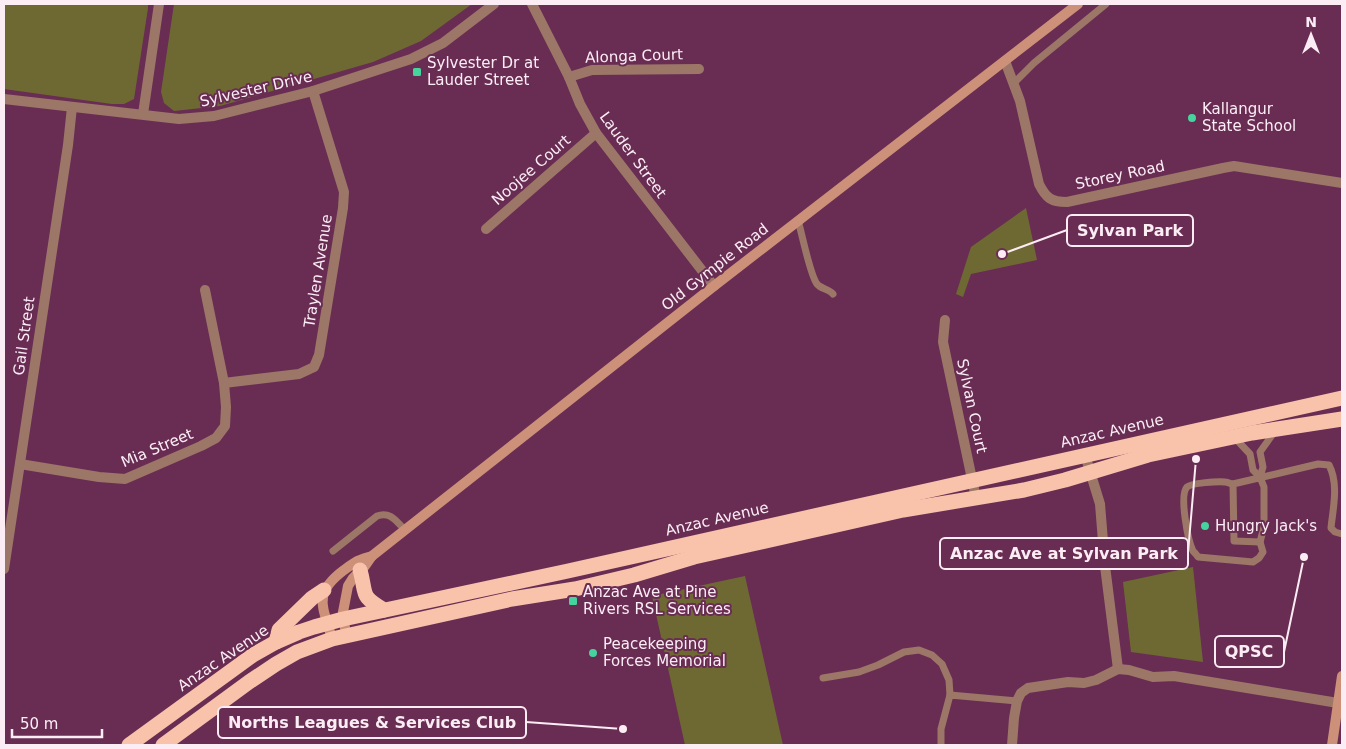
<svg xmlns="http://www.w3.org/2000/svg" width="1346" height="749" font-family="'DejaVu Sans',sans-serif">
<rect width="100%" height="100%" fill="#692d53"/>
<!-- green -->
<g fill="#6e6933">
<polygon points="4,4 148,4 148,8 134,99 124,104 112,104 4,89"/>
<polygon points="174,4 472,4 421,41 373,62 220,106 174,111 164,103 161,92"/>
<polygon points="1026,208 1037,260 971,274 963,297 956,294 971,247"/>
<polygon points="1193,567 1203,662 1131,652 1123,582"/>
<polygon points="745,576 783,745 685,745 652,596"/>
</g>
<g fill="none" stroke-linecap="round" stroke-linejoin="round">
<!-- lane -->
<g stroke="#9c7767" stroke-width="7">
<polyline points="1014,83 1034,63 1106,4"/>
<path d="M798,220C802,234 810,275 817,284C821,289 829,289 833,294"/>
<path d="M1234,437L1250,454L1253,470L1260,477L1264,487V527L1260,542L1234,541L1233,484L1318,464L1329,465C1339,484 1333,508 1331,528L1335,532L1342,534"/>
<polyline points="1260,477 1263,467 1260,452 1275,431"/>
<path d="M1233,484C1230,484 1228,482 1225,482C1219,481 1191,483 1187,487C1179,495 1188,541 1193,551C1195,553 1197,555 1198,557L1253,562L1259,558L1263,552L1260,542"/>
<path d="M333,551L377,516C390,511 396,521 404,529"/>
<polyline points="823,678 859,672 878,665 904,652 919,650 932,655 942,664 949,680 950,695"/>
<polyline points="941,745 941,729 950,695 1017,701"/>
</g>
<!-- street -->
<g stroke="#9c7767" stroke-width="10">
<polyline points="532,4 569,77 580,104 596,133 714,286"/>
<path d="M1005,61L1020,101L1039,184C1046,198 1051,202 1067,202L1223,168L1234,166L1342,183"/>
<polyline points="569,77 592,70 699,69"/>
<polyline points="4,99 179,119 214,116 313,91 411,59 443,43 494,4"/>
<polyline points="143,114 159,4"/>
<polyline points="486,229 596,133"/>
<polyline points="945,320 943,342 976,498"/>
<polyline points="224,383 299,374 314,367 319,355 343,208 344,192 313,91"/>
<polyline points="1085,455 1100,504 1105,566 1118,669"/>
<polyline points="20,464 99,477 125,479 201,446 216,438 225,426 226,407 224,383 205,290"/>
<polyline points="4,569 68,145 72,107"/>
<polyline points="1012,745 1014,718 1017,701 1021,693 1028,688 1068,682 1084,683 1096,680 1118,669 1129,670 1153,677 1174,676 1338,703"/>
</g>
<!-- secondary -->
<g stroke="#cc9178" stroke-width="10">
<polyline points="346,636 343,612 348,586 353,578 365,566 372,556 714,286 1078,4"/>
<path d="M332,639C323,606 312,594 344,570C355,562 359,559 372,556"/>
<polyline points="1332,745 1342,676"/>
</g>
<!-- highway -->
<g stroke="#f9c2ab" stroke-width="15">
<path d="M360,570C367,595 359,595 384,610"/>
<polyline points="276,642 279,630 312,598 324,590"/>
<polyline points="129,745 253,655 276,642 299,632 314,627 343,619 568,571 1342,398"/>
<polyline points="163,745 249,682 276,664 297,652 332,639 512,599 575,589 634,575 694,557 903,510 1024,490 1065,480 1148,455 1252,433 1342,419"/>
</g>
</g>
<!-- markers -->
<g fill="#46d49e" stroke="#692d53" stroke-width="2">
<rect x="412" y="67" width="10" height="10" rx="2.5"/>
<circle cx="1192" cy="118" r="5"/>
<circle cx="1205" cy="526" r="5"/>
<rect x="568" y="596" width="10" height="10" rx="2.5"/>
<circle cx="593" cy="653" r="5"/>
</g>
<g text-anchor="middle" dominant-baseline="central" stroke-width="4" stroke-linejoin="round" paint-order="stroke">
<!-- street labels -->
<g font-size="15" fill="#fcedf5" stroke="#692d53">
<text transform="translate(634 56) rotate(-2)">Alonga Court</text>
<text transform="translate(256 89) rotate(-13)">Sylvester Drive</text>
<text transform="translate(633 155) rotate(54)">Lauder Street</text>
<text transform="translate(531 170) rotate(-41)">Noojee Court</text>
<text transform="translate(1120 175) rotate(-12)">Storey Road</text>
<text transform="translate(715 267) rotate(-38)">Old Gympie Road</text>
<text transform="translate(318 271) rotate(-81)">Traylen Avenue</text>
<text transform="translate(24 336) rotate(-82)">Gail Street</text>
<text transform="translate(972 406) rotate(78)">Sylvan Court</text>
<text transform="translate(1112 431) rotate(-13)">Anzac Avenue</text>
<text transform="translate(157 448) rotate(-23)">Mia Street</text>
<text transform="translate(717 519) rotate(-13)">Anzac Avenue</text>
<text transform="translate(223 658) rotate(-34)">Anzac Avenue</text>
</g>
<!-- poi labels -->
<g font-size="15" fill="#fcedf5" stroke="#692d53" text-anchor="start">
<text x="427" y="63">Sylvester Dr at<tspan x="427" dy="17">Lauder Street</tspan></text>
<text x="1202" y="109">Kallangur<tspan x="1202" dy="17">State School</tspan></text>
<text x="1215" y="526">Hungry Jack's</text>
<text x="583" y="592">Anzac Ave at Pine<tspan x="583" dy="17">Rivers RSL Services</tspan></text>
<text x="603" y="644">Peacekeeping<tspan x="603" dy="17">Forces Memorial</tspan></text>
</g>
</g>
<!-- callouts -->
<path fill="none" stroke="#fcedf5" stroke-width="2" d="M1002 254L1067 230M1196 459L1188 553M1304 557L1284 652M623 729L526 722"/>
<g fill="#fcedf5" stroke="#692d53" stroke-width="2">
<circle cx="1002" cy="254" r="5"/>
<circle cx="1196" cy="459" r="5"/>
<circle cx="1304" cy="557" r="5"/>
<circle cx="623" cy="729" r="5"/>
</g>
<g fill="#692d53" stroke="#fcedf5" stroke-width="2">
<rect x="1067" y="215" width="126" height="31" rx="5"/>
<rect x="940" y="538" width="248" height="31" rx="5"/>
<rect x="1215" y="636" width="69" height="31" rx="5"/>
<rect x="218" y="707" width="308" height="31" rx="5"/>
</g>
<g font-size="16" text-anchor="middle" font-weight="bold" fill="#fcedf5">
<text x="1130" y="236">Sylvan Park</text>
<text x="1064" y="559">Anzac Ave at Sylvan Park</text>
<text x="1249" y="657">QPSC</text>
<text x="372" y="728">Norths Leagues &amp; Services Club</text>
</g>
<!-- border -->
<rect width="1346" height="749" fill="none" stroke="#fcedf5" stroke-width="10"/>
<!-- north arrow -->
<g transform="translate(1311 35)" stroke="#692d53" stroke-width="4" paint-order="stroke">
<path d="M0-4L9 19L0 12L-9 19Z" fill="#fcedf5"/>
<text y="-8" font-size="14" font-weight="bold" text-anchor="middle" fill="#fcedf5">N</text>
</g>
<!-- scale -->
<path d="M12 729v8h90v-8" fill="none" stroke="#fcedf5" stroke-width="2.5"/>
<text x="20" y="729" font-size="15" fill="#fcedf5" stroke="#692d53" stroke-width="4" paint-order="stroke">50 m</text>
</svg>
